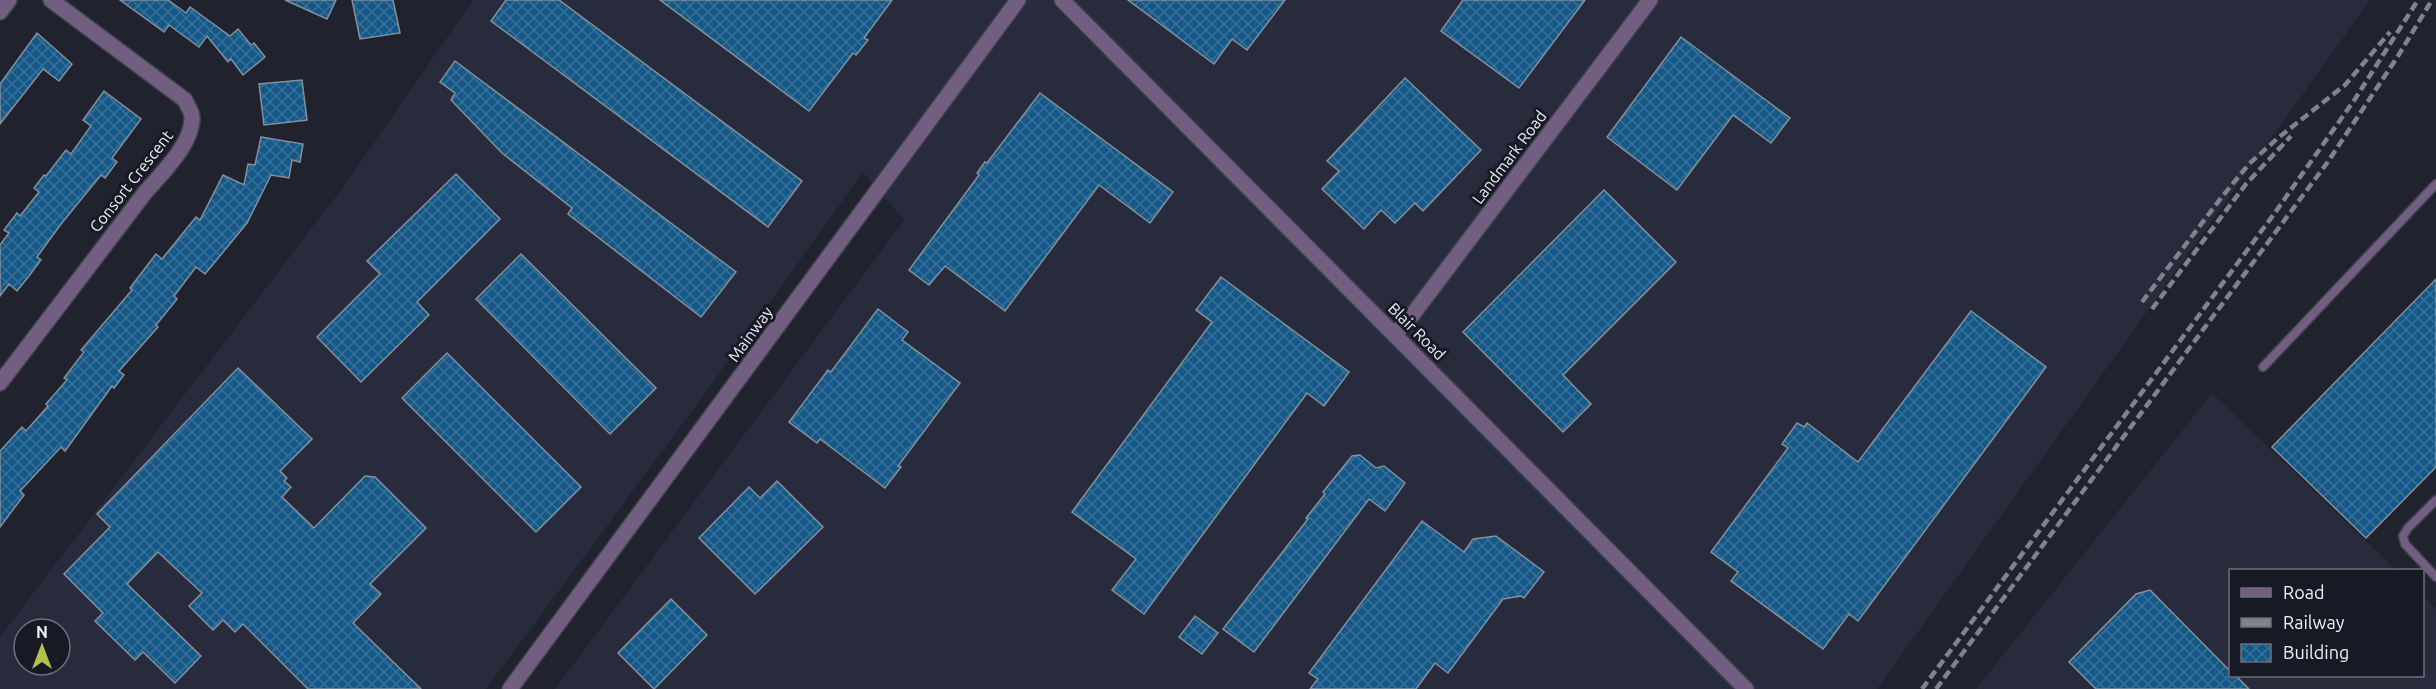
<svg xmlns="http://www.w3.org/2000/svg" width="2436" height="689" font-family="Ubuntu,sans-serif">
<defs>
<pattern id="building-cross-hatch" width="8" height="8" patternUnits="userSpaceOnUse" patternTransform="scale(1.5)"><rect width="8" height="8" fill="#155887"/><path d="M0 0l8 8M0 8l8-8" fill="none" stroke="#377099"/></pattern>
</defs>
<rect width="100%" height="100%" fill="#20222e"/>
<!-- built -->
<g fill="#282b3c" fill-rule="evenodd">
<path d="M473,0H2370L1877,689H555L904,220L863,172L698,403L486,689H0V637L346,183ZM24,629H60V665H24Z"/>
<polygon points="2212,393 2396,570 2230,570 2230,676 2422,676 2423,596 2436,609 2436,689 1976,689"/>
</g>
<!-- building -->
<g fill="url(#building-cross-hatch)" stroke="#84909b" stroke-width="1.5">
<polygon points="120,0 168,0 186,13 190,7 230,36 238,29 251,45 254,43 265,57 243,75 231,59 228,62 207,36 199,47 169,25 164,32"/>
<polygon points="285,0 336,0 327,19"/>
<polygon points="352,0 393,0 400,33 360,39"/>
<polygon points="506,0 559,0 802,181 768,227 491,21"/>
<polygon points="660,0 892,0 864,38 868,40 856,55 853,53 809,111"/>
<polygon points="1128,0 1285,0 1247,50 1232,39 1214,64"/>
<polygon points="1463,0 1585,0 1519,88 1441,31"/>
<polygon points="37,33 72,64 59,81 43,69 0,124 0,84"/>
<polygon points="1681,37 1790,118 1771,143 1733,115 1677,190 1607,137"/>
<polygon points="455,61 736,272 701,317 568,214 572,208 502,153 451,100 455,93 440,82"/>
<polygon points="1405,78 1481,150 1423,211 1415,203 1395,223 1381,210 1364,229 1322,189 1339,171 1327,161"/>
<polygon points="302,80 307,120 264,125 259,84"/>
<polygon points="104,91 141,119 112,158 117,162 105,178 101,175 61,224 37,257 41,260 29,276 17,291 9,284 0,296 0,245 9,233 4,230 17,213 20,216 39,192 34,188 44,175 46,176 66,150 71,154 91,126 83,120"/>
<polygon points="1040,93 1173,192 1150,223 1099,185 1005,311 945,266 929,285 909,270 979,175 977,173 985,162 987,163"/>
<polygon points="261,137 303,144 300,162 292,160 289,178 271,175 247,223 205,274 196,267 174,296 177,299 156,325 158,327 119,371 124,375 114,388 112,386 65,451 61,447 20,491 24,495 0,527 0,451 22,427 26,431 48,406 46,404 67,380 64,378 84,352 81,350 132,290 130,288 156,254 162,259 196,217 200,220 223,175 244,185 248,164 255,165"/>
<polygon points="456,174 500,219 417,302 429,315 361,382 317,337 380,274 367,261"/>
<polygon points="1604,190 1676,262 1563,375 1591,404 1563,432 1463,332"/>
<polygon points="521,254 656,388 610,434 476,299"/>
<polygon points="1221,277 1349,372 1324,406 1307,393 1144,614 1112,590 1136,559 1072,512 1212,322 1196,310"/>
<polygon points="2436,279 2436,467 2366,538 2272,447"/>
<polygon points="878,309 908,332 902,340 960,383 898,466 901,467 885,488 820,439 817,443 789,422 828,370 831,372"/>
<polygon points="1971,311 2046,367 1858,621 1849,614 1823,649 1731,581 1738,572 1711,552 1788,448 1782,444 1797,423 1804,427 1807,423 1858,462"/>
<polygon points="447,353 581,487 536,532 402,398"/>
<polygon points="238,368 312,439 280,471 287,478 284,481 291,487 282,497 314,528 365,476 375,477 426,528 370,584 381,594 353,623 421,689 308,689 243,624 235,632 223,620 213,630 189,606 202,593 158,552 127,584 201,656 175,683 143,652 135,660 95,621 103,613 64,574 110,527 97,514"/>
<polygon points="1360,455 1376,468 1384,466 1405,483 1385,511 1369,499 1254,652 1223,629 1308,519 1306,518 1325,494 1323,492 1352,456"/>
<polygon points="777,481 823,527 755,594 699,538 749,487 760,498"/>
<polygon points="1422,521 1464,552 1473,539 1496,536 1544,572 1524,598 1521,596 1503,599 1448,673 1435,663 1416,689 1310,689 1318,679 1309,673"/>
<polygon points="2150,590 2230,671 2230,675 2235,675 2249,689 2096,689 2069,662 2136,594"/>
<polygon points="671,599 707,635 654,689 618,653"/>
<polygon points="1195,616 1218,633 1202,654 1179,637"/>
</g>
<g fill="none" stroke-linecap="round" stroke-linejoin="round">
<!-- service casing -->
<g stroke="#3d3f4a" stroke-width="11">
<g id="service">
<polyline points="2263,367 2436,184"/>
<polyline points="2436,500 2408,528 2403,536 2405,544 2436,577"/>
</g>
</g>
<!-- minor casing -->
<g stroke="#3d3f4a" stroke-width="18">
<g id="minor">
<polyline points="1062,0 1746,689"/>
<polyline points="0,12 9,0"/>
<polyline points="1395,334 1413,314 1650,0"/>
<path d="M0,383L144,194C160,175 193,144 192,117C192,112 187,105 185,100L51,0"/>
</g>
</g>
<!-- tertiary casing -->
<g stroke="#3d3f4a" stroke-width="18">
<polyline id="tertiary" points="510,689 1018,0"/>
</g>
<!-- service -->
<use href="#service" stroke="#715e80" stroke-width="8"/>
<!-- minor -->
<use href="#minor" stroke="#715e80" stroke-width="15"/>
<!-- tertiary -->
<use href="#tertiary" stroke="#715e80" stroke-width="15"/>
<!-- rail -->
<g stroke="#80828c" stroke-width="4.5" stroke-dasharray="9 4.5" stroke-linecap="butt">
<polyline points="2142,302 2221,198 2249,164 2278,138 2345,85 2390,32"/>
<polyline points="2152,309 2246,184 2291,136"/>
<polyline points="1922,689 2274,214 2355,99 2418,0"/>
<polyline points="1936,689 2327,163 2398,56 2432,0"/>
</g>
</g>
<g text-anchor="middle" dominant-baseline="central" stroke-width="6" stroke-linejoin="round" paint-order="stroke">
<!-- street labels -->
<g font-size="16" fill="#eef0f8" stroke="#171924">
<text transform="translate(1509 157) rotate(-53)">Landmark Road</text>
<text transform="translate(131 181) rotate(-52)">Consort Crescent</text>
<text transform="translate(1417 331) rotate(45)">Blair Road</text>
<text transform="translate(750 334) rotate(-54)">Mainway</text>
</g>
</g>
<!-- legend -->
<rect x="2229" y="569" width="195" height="108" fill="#171924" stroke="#6d6f79" stroke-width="1.5"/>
<rect x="2241" y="588" width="30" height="9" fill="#715e80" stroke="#6d6f79" stroke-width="1.5"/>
<text x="2283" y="599" font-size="18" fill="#eef0f8">Road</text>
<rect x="2241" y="618" width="30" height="9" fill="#80828c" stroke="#6d6f79" stroke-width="1.5"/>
<text x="2283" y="629" font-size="18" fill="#eef0f8">Railway</text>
<rect x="2241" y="644" width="30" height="18" fill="url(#building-cross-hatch)" stroke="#6d6f79" stroke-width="1.5"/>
<text x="2283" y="659" font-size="18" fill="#eef0f8">Building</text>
<!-- north arrow -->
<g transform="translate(42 647)"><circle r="28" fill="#171924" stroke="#6d6f79" stroke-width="1.5"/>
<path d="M0-4.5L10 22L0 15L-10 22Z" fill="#b3c24b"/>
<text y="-9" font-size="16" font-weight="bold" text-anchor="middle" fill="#eef0f8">N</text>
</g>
</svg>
